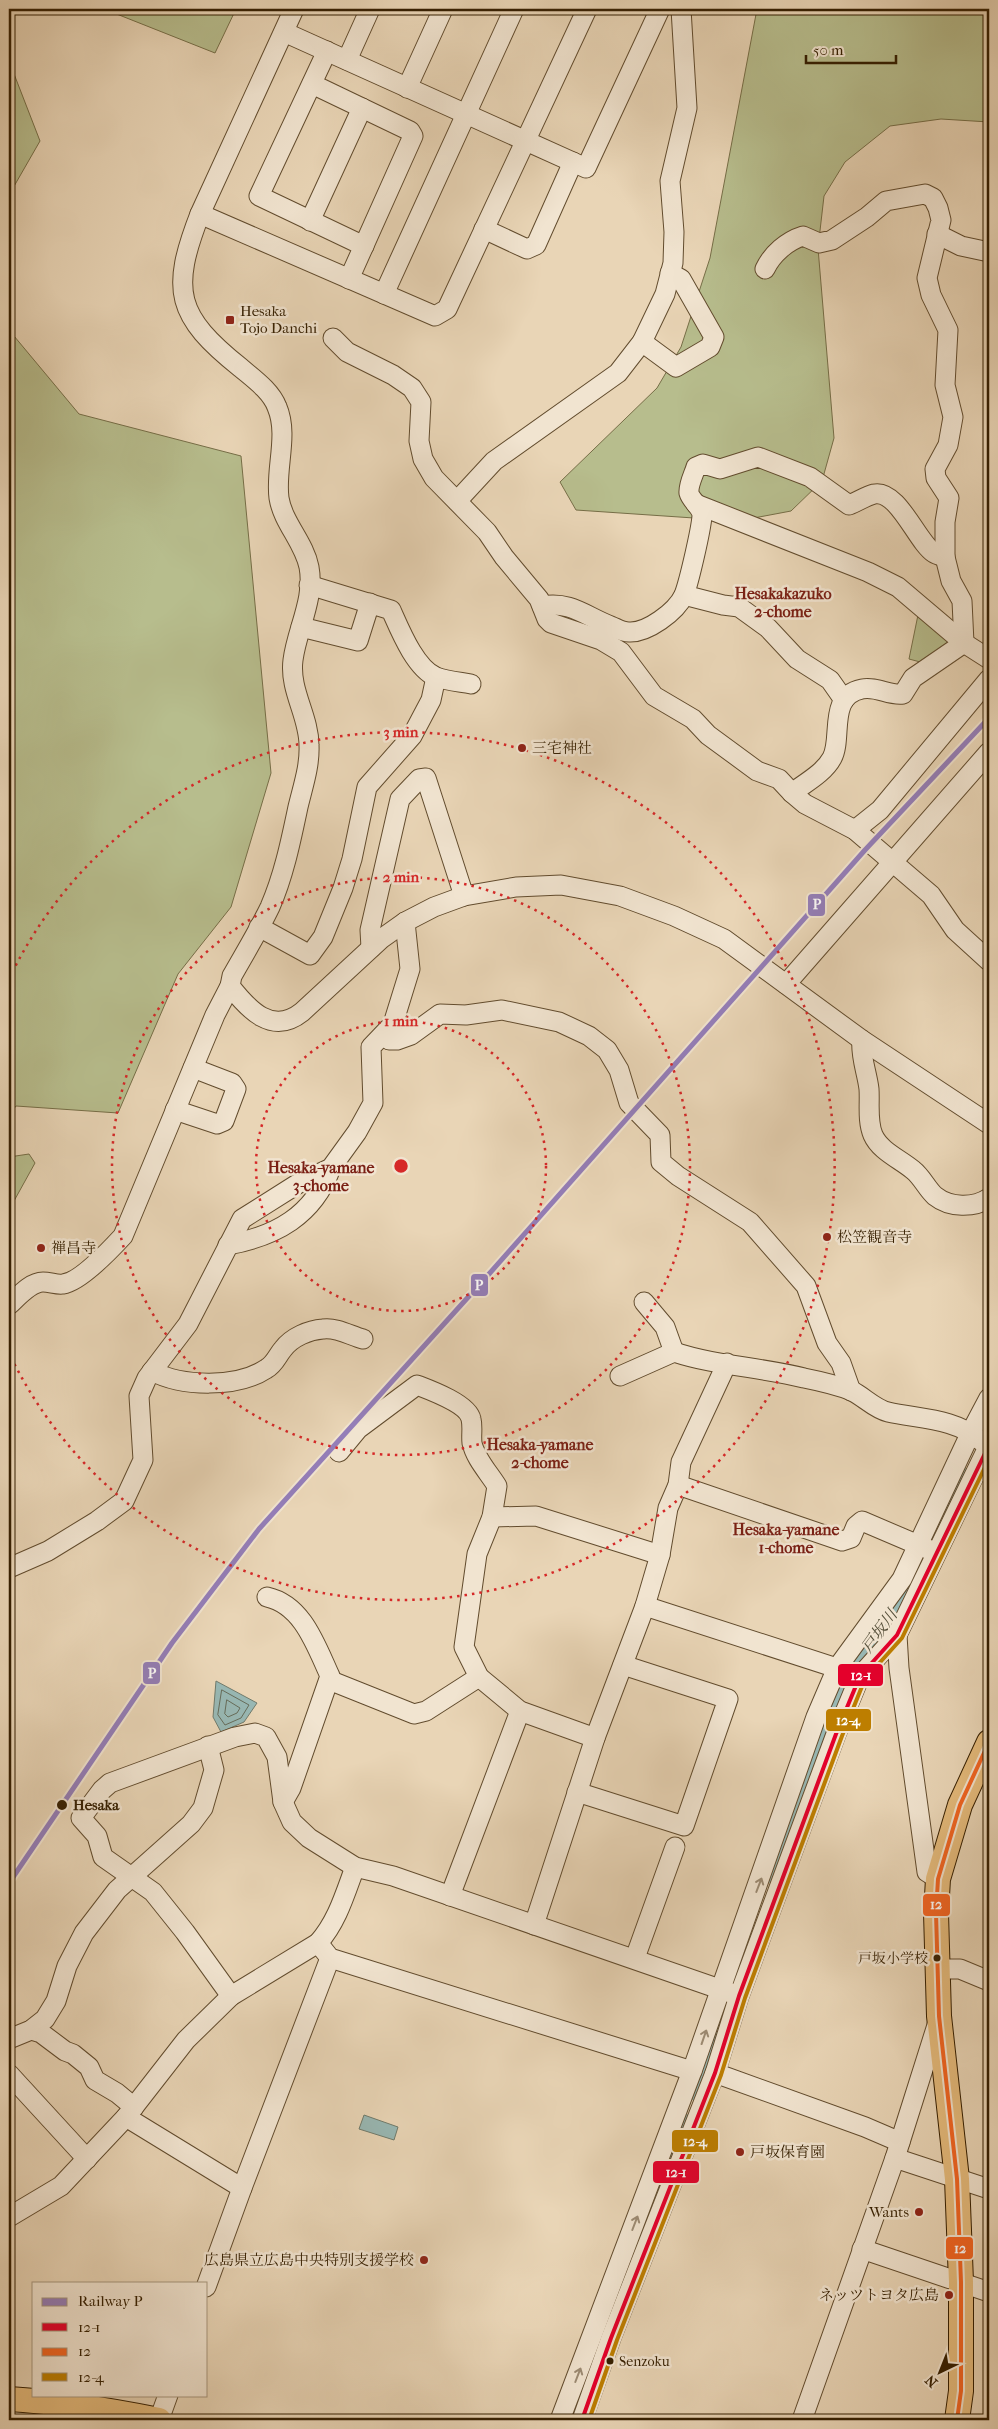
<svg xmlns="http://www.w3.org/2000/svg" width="998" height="2429" font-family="'IM FELL French Canon','Noto Serif JP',serif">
<rect width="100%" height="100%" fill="#e9d5b6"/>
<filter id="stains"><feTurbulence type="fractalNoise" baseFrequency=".004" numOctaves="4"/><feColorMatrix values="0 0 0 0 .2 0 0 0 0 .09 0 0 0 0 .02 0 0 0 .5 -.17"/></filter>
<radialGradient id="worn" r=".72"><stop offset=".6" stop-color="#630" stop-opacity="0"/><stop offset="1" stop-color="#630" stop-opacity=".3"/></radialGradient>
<!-- green -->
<g fill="#b7bd8d" stroke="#766e47">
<polygon points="104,9 236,9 215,53"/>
<polygon points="757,9 989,9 989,122 941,119 890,126 845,162 824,196 818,248 834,438 822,481 791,511 738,521 576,510 560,482 657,388 681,347 710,258"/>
<polygon points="9,61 40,141 9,195"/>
<polygon points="9,330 79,414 241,456 271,773 231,907 178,974 118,1113 16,1106 9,1115"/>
<polygon points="919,610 954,639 924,663 909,659"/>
<polygon points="29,1154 35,1163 9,1210 9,1157"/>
</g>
<!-- water -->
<g fill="#98b8b4" stroke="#707b6c">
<polygon points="216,1681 257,1703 244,1722 221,1732 213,1717"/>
<polygon points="364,2115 398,2127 394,2140 359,2129"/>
</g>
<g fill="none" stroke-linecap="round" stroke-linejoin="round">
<!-- shore -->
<g stroke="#666c5a" stroke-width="1">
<polygon points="222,1690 249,1705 241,1718 225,1725 218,1715"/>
<polygon points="227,1700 240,1708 237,1713 228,1717 225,1714"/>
</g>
<!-- river -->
<g stroke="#98b8b4" stroke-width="21">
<polyline points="775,1874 818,1745 841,1685 873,1637 907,1593 959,1476"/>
<polyline points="695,2090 735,1982"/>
<polyline points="649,2219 682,2123"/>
<polyline points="580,2399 597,2344 619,2297"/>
</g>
<!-- minor casing -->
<g stroke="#624c2e" stroke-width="21">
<g id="minor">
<path d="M294,9L200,214C170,291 176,316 241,368C254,379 271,391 277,407C289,435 275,469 279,498C283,523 304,542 309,567C315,599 297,629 293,660C289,690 309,716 309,745C310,766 303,786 298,807C291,840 284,875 270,907C259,930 245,953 232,976L230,986C248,1009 272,1036 302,1012L381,939L405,922L434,907L464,896L516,887L561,885L620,896L674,916L724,939L862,1040L989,1124"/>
<polyline points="284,32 586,168 660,9"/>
<polyline points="327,51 259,196 364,246"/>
<polyline points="347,60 370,9"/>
<polyline points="312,84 410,131 413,136 349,279"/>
<polyline points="407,88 443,9"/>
<polyline points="200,214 435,316 447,309 587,9"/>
<polyline points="310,221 362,108"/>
<polyline points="484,229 527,249 536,245 573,162"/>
<polyline points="937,234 961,246 989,252"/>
<path d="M765,269C772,254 787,241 803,236L819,243L832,240L867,217L886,201L925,194L933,198L938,208L941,220L927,278L931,295L948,330L945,385L953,417L948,445L935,469L936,478L949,498L945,522V557L951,581L962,601L964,643"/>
<polyline points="384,294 514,9"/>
<polyline points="333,338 347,352 393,375 412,388 421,402 419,441 423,459 434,478 487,532 504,557 539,599 547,619 551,623 601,640 621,652 654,696 693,719 708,735 757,771 779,779 792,793 805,804 855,830 931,895 955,930 989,961"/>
<polyline points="642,342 676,367 710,347 714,337 681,279 670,273"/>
<polyline points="457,501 494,461 618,373 642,342 665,294 673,263 674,232 670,181 687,108 681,9"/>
<polyline points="696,504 868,572 898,587 964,643 989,659"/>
<path d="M309,585L391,610C400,630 415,668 436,677C447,681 460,682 471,684"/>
<polyline points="684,595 723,605 739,607 768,628 797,659 830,680 844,700"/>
<path d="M542,606C571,601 585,616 611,626C616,628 622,632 629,632C647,633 676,612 684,595C689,582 701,530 702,516C702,507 691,501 689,493C688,485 694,474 696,467L703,464L720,469L758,457L810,477L849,505C857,502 866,496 874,494C898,489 917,542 934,553C937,555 942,556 945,557"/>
<polyline points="301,627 358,641 370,603"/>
<path d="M792,793C805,783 824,773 832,758C843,738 827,696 862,689C877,686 889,696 903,694L913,678L964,643"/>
<polyline points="855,830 880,810 989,679"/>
<polyline points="259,927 310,955 323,937 343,888 352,859 367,787 412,736 431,700 436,677"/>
<polyline points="371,948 370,930 400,799 419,779 426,778 464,896"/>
<polyline points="786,984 989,752"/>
<polyline points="383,1035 389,1040 397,1040 411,1035 440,1014 466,1015 502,1010 559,1022 589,1036 607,1050 619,1070 629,1103 660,1135 661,1162 678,1176 750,1222 806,1286 827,1343 841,1363 851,1391"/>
<path d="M862,1040C860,1056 867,1072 869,1089C870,1103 867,1121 873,1135C880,1151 900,1159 913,1170C922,1177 927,1189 935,1196C950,1208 974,1208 989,1198"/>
<polyline points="175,1110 217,1124 224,1121 236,1089 232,1083 193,1068"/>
<path d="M228,1245C276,1236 313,1216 331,1168"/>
<polyline points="644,1302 665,1327 674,1352"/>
<path d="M9,1305C18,1297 30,1282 43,1282C50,1282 57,1285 63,1284C80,1282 111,1249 123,1236L215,1015L230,986"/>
<path d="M152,1371C182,1387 237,1388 266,1369C275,1364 277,1356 283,1349C292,1337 309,1330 323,1329C337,1327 351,1336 363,1339"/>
<path d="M620,1376L674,1352C716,1366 761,1367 804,1378C819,1381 837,1385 852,1391C864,1397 875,1409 888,1412C918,1419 956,1418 981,1441"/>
<path d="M339,1452L358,1429L417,1385C430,1390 468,1404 471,1419C473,1427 471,1435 472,1443C475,1458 489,1473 497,1486L492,1517L477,1554L464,1647L479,1677L520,1711L595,1738"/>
<polyline points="678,1485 842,1541 851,1538 856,1526 862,1521 930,1550"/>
<polyline points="492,1517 536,1516 660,1555"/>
<polyline points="9,1568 48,1551 97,1521 124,1501 143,1460 139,1396 147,1378 188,1324 242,1219 299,1183 331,1168 357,1132 373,1103 371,1047 393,1024 410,969 405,922"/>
<path d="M267,1597C303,1605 316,1646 330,1676L291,1788L283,1802"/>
<polyline points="645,1606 849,1672"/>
<polyline points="897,1635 899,1668 927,1872 938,1879"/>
<polyline points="329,1680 414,1714 426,1711 479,1677"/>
<polyline points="577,1792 684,1826 728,1699 623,1665"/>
<polyline points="450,1896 520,1711"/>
<polyline points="534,1925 595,1738 645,1606 660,1555 668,1508 678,1485 681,1462 727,1363"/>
<polyline points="318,1943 330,1958 692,2071"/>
<polyline points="635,1958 675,1847"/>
<polyline points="936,1969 960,1969 989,1981"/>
<polyline points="231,1996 185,1932 153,1892 103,1857 97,1836 81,1818 102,1790 110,1783 235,1737 255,1733 266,1737 277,1757 283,1802 292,1822 309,1838 355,1867 393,1876 731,1993"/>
<polyline points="31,2030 41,2033 65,2051 73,2054 89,2067 95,2080 117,2093 134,2107"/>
<polyline points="9,2039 31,2030 45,2019 56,2001 67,1966 84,1933 117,1890 191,1824 203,1808 214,1770 208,1746"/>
<polyline points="715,2073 865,2127 900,2142"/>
<polyline points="9,2074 87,2159"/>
<polyline points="126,2117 242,2188"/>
<polyline points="895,2158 989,2189"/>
<path d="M9,2217L61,2186L126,2117L186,2040L231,1996L318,1943C337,1922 345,1894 355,1867"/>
<polyline points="862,2249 989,2292"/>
<polyline points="206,2287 242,2188 330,1958"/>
<polyline points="159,2420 168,2395"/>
<polyline points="560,2420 692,2071 816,1717 837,1668 902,1579 971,1432 989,1398"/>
<polyline points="582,2420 611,2338 715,2073 739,1996 836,1734 860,1676 897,1635 989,1445"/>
<polyline points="802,2420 895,2158 938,2022"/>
</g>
</g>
<!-- major casing -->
<g stroke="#351f01" stroke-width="26">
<g id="major">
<path d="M9,2399C60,2402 109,2410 159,2420"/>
<polyline points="957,2420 961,2391 961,2282 957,2179 939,2016 936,1913 938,1879 960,1805 989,1742"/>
</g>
</g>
<!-- minor -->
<use href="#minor" stroke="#f1e4d0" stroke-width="19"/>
<!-- major -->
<use href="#major" stroke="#e4ba7b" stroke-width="24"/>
<!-- bus-1 casing -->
<g stroke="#f1e4d0" stroke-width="8">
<polyline id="bus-1" points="582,2420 611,2338 715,2073 739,1996 836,1734 860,1676 897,1635 989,1445"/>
</g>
<!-- bus-2 casing -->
<g stroke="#f1e4d0" stroke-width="8">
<polyline id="bus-2" points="957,2420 961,2391 961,2282 957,2179 939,2016 936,1913 938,1879 960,1805 989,1742"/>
</g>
<!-- bus-3 casing -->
<g stroke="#f1e4d0" stroke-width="8">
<polyline id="bus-3" points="589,2420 617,2340 721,2075 745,1998 842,1736 865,1679 902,1638 989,1459"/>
</g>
<!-- bus-1 -->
<use href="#bus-1" stroke="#e4002b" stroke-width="4"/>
<!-- bus-2 -->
<use href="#bus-2" stroke="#f26522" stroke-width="4"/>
<!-- bus-3 -->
<use href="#bus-3" stroke="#bd7e00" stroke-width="4"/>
<!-- rail-1 casing -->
<g stroke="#f1e4d0" stroke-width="9">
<polyline id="rail-1" points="9,1883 172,1643 259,1529 489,1274 865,850 989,718"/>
</g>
<!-- rail-1 -->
<use href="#rail-1" stroke="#947eb8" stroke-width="5"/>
</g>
<!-- one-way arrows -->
<defs><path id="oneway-shaft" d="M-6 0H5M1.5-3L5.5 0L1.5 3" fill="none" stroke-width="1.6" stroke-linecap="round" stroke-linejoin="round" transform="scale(1.25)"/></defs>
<g stroke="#9c8b73">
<use href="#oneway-shaft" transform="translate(759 1885) rotate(-69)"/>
<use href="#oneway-shaft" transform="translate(704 2037) rotate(-71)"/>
<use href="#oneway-shaft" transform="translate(635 2223) rotate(-69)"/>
<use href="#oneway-shaft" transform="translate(578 2375) rotate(-69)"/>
</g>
<!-- distance rings -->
<g fill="none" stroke="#d62828" stroke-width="2.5" stroke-dasharray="2.5 5">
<circle cx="401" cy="1166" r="145"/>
<circle cx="401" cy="1166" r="289"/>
<path d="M9 979A434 434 0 1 1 9 1353"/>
</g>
<!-- markers -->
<g fill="#8f2418" stroke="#f1e4d0" stroke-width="2">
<rect x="225" y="315" width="10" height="10" rx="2.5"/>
<circle cx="522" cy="748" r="5"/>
<circle cx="827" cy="1237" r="5"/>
<circle cx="41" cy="1248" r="5"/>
<circle cx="740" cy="2152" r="5"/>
<circle cx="919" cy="2212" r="5"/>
<circle cx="424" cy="2260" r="5"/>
<circle cx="949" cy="2295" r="5"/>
</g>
<g fill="#351f01" stroke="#f1e4d0" stroke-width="2">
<circle cx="62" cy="1805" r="6"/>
<circle cx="937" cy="1958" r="4.5"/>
<circle cx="610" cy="2361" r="4.5"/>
</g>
<g text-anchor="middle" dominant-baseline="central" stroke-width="5" stroke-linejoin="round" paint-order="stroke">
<!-- bus labels -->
<g font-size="14" fill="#351f01" stroke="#f1e4d0" text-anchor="end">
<text x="928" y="1958">戸坂小学校</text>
<text x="619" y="2361" text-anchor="start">Senzoku</text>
</g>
<!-- poi labels -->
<g font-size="15" fill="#351f01" stroke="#f1e4d0" text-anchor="start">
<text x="240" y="311">Hesaka<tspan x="240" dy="17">Tojo Danchi</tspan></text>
<text x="532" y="748">三宅神社</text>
<text x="837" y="1237">松笠観音寺</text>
<text x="51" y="1248">禅昌寺</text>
<text x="750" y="2152">戸坂保育園</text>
<text x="909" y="2212" text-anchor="end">Wants</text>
<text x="414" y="2260" text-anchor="end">広島県立広島中央特別支援学校</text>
<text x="939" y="2295" text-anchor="end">ネッツトヨタ広島</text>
</g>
<!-- stop labels -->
<g font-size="15" font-weight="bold" fill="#351f01" stroke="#f1e4d0" text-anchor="start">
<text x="73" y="1805">Hesaka</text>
</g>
<!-- neighbourhood labels -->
<g font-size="16" font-weight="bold" fill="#7a1f14" stroke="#f1e4d0">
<text x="783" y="593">Hesakakazuko<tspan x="783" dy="18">2-chome</tspan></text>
<text x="321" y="1167">Hesaka-yamane<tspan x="321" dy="18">3-chome</tspan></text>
<text x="540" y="1444">Hesaka-yamane<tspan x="540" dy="18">2-chome</tspan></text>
<text x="786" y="1529">Hesaka-yamane<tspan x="786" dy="18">1-chome</tspan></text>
</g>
<!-- water labels -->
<g font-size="16" font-style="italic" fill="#534d37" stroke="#f1e4d0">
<text transform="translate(879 1631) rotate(-54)">戸坂川</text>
</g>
</g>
<circle cx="401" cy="1166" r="8" fill="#d62828" stroke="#f1e4d0" stroke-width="2.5"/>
<g font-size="15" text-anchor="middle" font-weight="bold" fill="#d62828" stroke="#f1e4d0" stroke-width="5" stroke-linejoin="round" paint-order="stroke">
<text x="401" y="737">3 min</text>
<text x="401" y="882">2 min</text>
<text x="401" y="1026">1 min</text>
</g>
<g stroke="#f1e4d0" stroke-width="2">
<rect x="807" y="893" width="19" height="24" rx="5" fill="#947eb8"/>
<rect x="470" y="1273" width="19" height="24" rx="5" fill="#947eb8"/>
<rect x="142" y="1661" width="19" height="24" rx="5" fill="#947eb8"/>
<rect x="837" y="1663" width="47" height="24" rx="5" fill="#e4002b"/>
<rect x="825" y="1708" width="47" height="24" rx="5" fill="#bd7e00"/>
<rect x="922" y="1893" width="29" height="24" rx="5" fill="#f26522"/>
<rect x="671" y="2129" width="48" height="24" rx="5" fill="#bd7e00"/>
<rect x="652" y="2160" width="48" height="24" rx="5" fill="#e4002b"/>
<rect x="945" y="2236" width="29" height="24" rx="5" fill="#f26522"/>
</g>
<g font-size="14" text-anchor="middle" font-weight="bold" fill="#fff">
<text x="817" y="909">P</text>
<text x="479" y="1290">P</text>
<text x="152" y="1678">P</text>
<text x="861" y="1680">12-1</text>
<text x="848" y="1725">12-4</text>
<text x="936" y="1909">12</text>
<text x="695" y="2146">12-4</text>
<text x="676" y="2177">12-1</text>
<text x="960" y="2253">12</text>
</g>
<!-- margin -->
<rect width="998" height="2429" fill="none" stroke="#e9d5b6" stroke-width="30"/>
<rect x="10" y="10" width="978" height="2409" fill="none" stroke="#351f01" stroke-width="2.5"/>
<rect x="15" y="15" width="968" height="2399" fill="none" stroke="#351f01"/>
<!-- legend -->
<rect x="32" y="2282" width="175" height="115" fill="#f1e4d0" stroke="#a6957d"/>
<rect x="42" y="2298" width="25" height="8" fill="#947eb8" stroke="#a6957d"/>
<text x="78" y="2306" font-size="15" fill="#351f01">Railway P</text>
<rect x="42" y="2323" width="25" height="8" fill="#e4002b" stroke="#a6957d"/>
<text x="78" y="2332" font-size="15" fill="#351f01">12-1</text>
<rect x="42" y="2348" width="25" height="8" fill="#f26522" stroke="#a6957d"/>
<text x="78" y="2356" font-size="15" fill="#351f01">12</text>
<rect x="42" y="2373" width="25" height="8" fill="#bd7e00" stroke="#a6957d"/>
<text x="78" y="2382" font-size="15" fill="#351f01">12-4</text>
<!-- north arrow -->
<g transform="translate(940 2372) rotate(223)" stroke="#f1e4d0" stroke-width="4" paint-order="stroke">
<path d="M0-4L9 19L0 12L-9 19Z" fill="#351f01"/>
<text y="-8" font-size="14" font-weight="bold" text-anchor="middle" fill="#351f01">N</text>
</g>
<!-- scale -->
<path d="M806 55v8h90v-8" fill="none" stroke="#351f01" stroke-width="2.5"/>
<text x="813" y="55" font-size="15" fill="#351f01" stroke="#f1e4d0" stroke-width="4" paint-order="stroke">50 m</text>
<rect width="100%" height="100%" filter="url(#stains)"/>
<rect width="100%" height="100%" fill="url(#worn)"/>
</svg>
